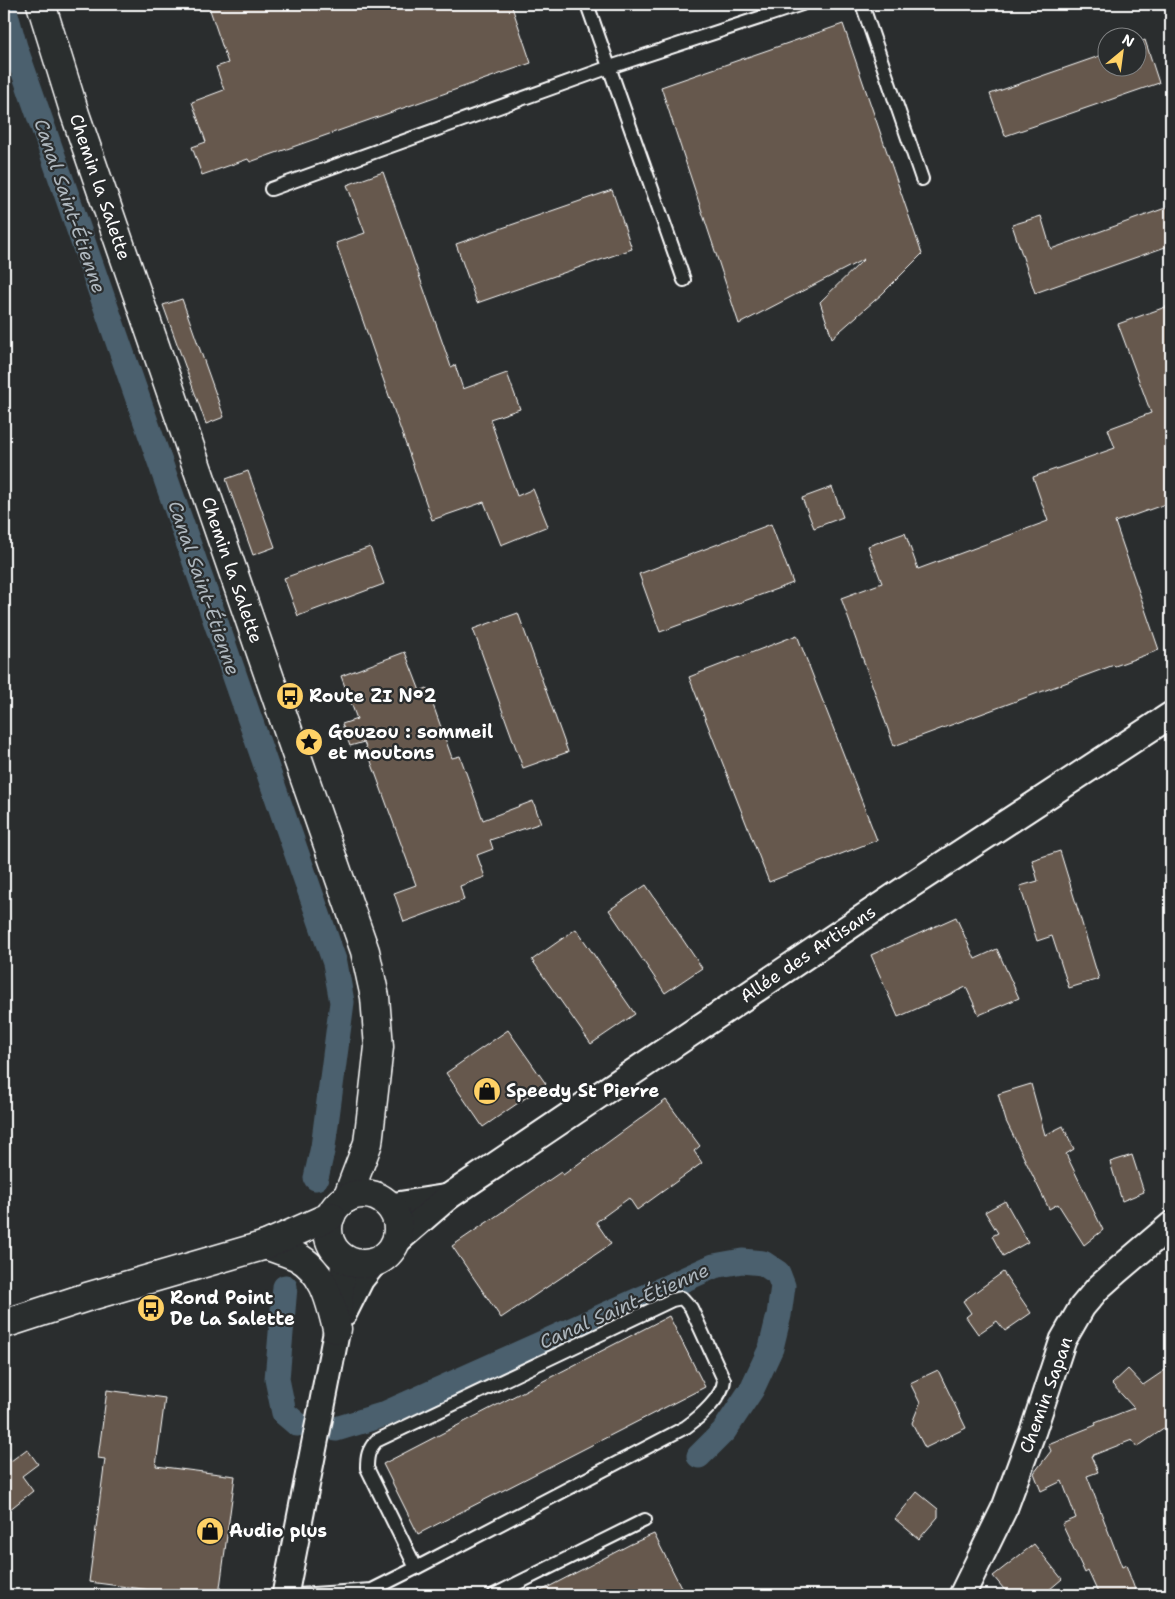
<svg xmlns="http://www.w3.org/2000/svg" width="1175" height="1599" font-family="'Shantell Sans',sans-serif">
<rect width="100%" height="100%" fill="#2a2d2e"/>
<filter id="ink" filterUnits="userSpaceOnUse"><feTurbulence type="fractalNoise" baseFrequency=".02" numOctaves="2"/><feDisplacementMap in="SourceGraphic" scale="10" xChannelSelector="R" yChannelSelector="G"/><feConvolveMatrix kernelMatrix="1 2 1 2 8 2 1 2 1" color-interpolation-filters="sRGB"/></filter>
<g filter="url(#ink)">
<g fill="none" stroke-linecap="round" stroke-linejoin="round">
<!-- canal -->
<g stroke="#4b606e" stroke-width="25">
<polyline points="4,7 15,47 335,963 342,1002 323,1147 316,1178"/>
<polyline points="285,1287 277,1379 284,1413 297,1424"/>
<polyline points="336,1429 382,1415 714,1266 742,1261 763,1263 778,1273 783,1286 779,1315 771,1348 752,1389 724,1431 699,1456"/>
</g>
</g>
<!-- building -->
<g fill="#66594d" stroke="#fff">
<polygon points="208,4 511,4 531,63 250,162 248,159 202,175 192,147 206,142 192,102 224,90 216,67 228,63"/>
<polygon points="843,24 922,254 882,294 832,338 820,302 864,259 739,324 661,87"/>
<polygon points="1145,40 1159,83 1005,136 990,94 1108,53 1108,68 1138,68 1138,43"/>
<polygon points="383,172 451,367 455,365 463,389 507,373 520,409 490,419 517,496 533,489 548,526 501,545 484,502 432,520 336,243 365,233 347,185"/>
<polygon points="612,190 632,249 477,303 456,244"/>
<polygon points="1171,206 1171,245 1035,293 1012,225 1041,216 1051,249"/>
<polygon points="182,299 224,417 206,424 163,305"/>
<polygon points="1171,305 1171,502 1115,522 1159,650 1115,666 1114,665 894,746 841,598 882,583 868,546 905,533 918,569 1048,521 1033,477 1115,448 1108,429 1151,413 1118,324"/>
<polygon points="248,471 275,547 253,555 226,479"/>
<polygon points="832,487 843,517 814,528 802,498"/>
<polygon points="771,524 793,583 660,632 639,574"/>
<polygon points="370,547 384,584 298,616 284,578"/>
<polygon points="518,613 568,752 523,768 473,629"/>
<polygon points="797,635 877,840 769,882 689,677"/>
<polygon points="405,652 420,691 427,688 452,758 460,756 483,820 533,801 541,823 490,840 493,849 477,855 485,877 460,886 464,900 404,922 394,893 416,885 364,742 350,746 342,724 357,719 341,676"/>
<polygon points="1060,851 1099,979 1069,988 1052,936 1037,941 1020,886 1038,881 1032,860"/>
<polygon points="646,885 702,968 665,993 609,910"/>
<polygon points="956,917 975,959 997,949 1019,998 979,1015 966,987 898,1017 871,955"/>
<polygon points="576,929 635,1014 591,1044 532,960"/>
<polygon points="508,1030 546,1084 483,1127 446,1073"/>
<polygon points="1031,1084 1045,1135 1063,1126 1074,1149 1066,1154 1103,1230 1084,1245 1058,1204 1049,1209 1006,1121 998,1094"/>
<polygon points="666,1100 700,1146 694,1151 702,1163 637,1210 629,1198 596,1222 611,1244 501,1318 452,1246 561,1172 563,1175"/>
<polygon points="1132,1155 1144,1192 1122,1201 1110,1162"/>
<polygon points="1005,1201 1028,1242 1003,1256 992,1236 998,1233 985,1212"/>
<polygon points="1003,1272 1031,1313 1005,1331 997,1321 978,1334 966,1317 971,1313 963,1301"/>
<polygon points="669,1316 705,1387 418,1534 383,1464"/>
<polygon points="1171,1366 1171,1424 1137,1447 1132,1440 1091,1456 1098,1472 1087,1476 1122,1567 1126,1565 1137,1595 1099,1595 1088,1571 1085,1573 1062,1524 1076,1518 1062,1481 1041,1491 1034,1473 1051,1451 1048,1444 1096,1425 1095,1423 1134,1408 1112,1384 1128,1369 1143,1385"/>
<polygon points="938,1370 966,1428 925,1448 912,1423 920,1403 910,1383"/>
<polygon points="107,1390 165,1398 156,1466 235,1476 219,1595 189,1595 89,1582 105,1459 98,1458"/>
<polygon points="27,1449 38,1464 22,1476 33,1491 4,1514 4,1451 11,1461"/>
<polygon points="917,1492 938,1509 938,1517 919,1539 895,1519"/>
<polygon points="654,1534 685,1595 533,1595 631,1544"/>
<polygon points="1034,1544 1062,1579 1043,1595 1009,1595 993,1576"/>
</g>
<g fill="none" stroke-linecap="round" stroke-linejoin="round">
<!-- lane casing -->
<g stroke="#fff" stroke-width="16">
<g id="lane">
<polyline points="587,4 684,280"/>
<polyline points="862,4 922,179"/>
<polyline points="271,189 610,67 802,4"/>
<path d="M299,1595L372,1590L416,1568L686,1427C700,1417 723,1397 724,1380L691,1308L682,1298L672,1300L376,1441C368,1450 367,1457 367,1468L416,1568"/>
<polyline points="494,1595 645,1520"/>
</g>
</g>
<!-- street casing -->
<g stroke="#fff" stroke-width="29">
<g id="street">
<polyline points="390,1206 448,1197"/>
<polyline points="396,1242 448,1197 905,889 1171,715"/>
<polyline points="344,1313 361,1279 374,1263"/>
<polyline points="285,1595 337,1329 344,1259"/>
<polyline points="962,1595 1005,1507 1033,1431 1063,1340 1082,1307 1098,1288 1117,1271 1171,1225"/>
</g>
</g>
<!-- secondary casing -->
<g stroke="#fff" stroke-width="31">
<g id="secondary">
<polyline points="41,4 75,114 277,699 365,951 375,997 379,1047 368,1143 347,1198"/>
<circle cx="363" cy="1229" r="35"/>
<path d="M266,1245C276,1249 286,1252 296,1256C324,1271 330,1300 337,1329"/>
<polyline points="4,1324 87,1297 266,1245 331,1216"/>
</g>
</g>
<!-- lane -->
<use href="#lane" stroke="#2a2d2e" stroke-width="12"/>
<!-- street -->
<use href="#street" stroke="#2a2d2e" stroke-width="25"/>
<!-- secondary -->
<use href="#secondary" stroke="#2a2d2e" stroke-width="28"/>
</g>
</g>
<!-- icons -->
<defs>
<g id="bus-disc" transform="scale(1.4375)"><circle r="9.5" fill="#ffd166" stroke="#2a2d2e"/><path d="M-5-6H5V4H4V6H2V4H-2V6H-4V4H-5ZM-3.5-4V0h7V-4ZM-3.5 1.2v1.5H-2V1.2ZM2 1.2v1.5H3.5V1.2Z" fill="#111"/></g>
<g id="sight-disc" transform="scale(1.4375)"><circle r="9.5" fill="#ffd166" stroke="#2a2d2e"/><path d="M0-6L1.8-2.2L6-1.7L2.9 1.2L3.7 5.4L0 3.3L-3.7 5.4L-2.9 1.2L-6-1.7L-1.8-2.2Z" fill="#111"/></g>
<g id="shop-disc" transform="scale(1.4375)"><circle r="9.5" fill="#ffd166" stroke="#2a2d2e"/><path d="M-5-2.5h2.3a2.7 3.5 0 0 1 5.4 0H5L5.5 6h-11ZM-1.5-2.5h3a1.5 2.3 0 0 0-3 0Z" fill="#111"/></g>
</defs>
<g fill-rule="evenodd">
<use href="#bus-disc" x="290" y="696"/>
<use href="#sight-disc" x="309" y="742"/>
<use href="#shop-disc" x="487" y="1091"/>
<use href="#bus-disc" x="151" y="1308"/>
<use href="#shop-disc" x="210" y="1531"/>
</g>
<g text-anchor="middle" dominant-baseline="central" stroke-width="4.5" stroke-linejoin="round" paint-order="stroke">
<!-- street labels -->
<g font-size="18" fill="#fff" stroke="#2a2d2e">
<text transform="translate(100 187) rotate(71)">Chemin la Salette</text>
<text transform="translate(232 570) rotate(71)">Chemin la Salette</text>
<text transform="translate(808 954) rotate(-34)">Allée des Artisans</text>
<text transform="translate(1046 1395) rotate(-70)">Chemin Sapan</text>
</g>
<!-- poi labels -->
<g font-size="18" font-weight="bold" fill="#fff" stroke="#2a2d2e" text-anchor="start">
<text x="309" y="696">Route ZI N°2</text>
<text x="328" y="732">Gouzou : sommeil<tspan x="328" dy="21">et moutons</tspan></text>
<text x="506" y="1091">Speedy St Pierre</text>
<text x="170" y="1298">Rond Point<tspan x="170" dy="21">De La Salette</tspan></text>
<text x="229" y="1531">Audio plus</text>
</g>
<!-- water labels -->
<g font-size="19" font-style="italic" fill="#aeb7be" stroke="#2a2d2e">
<text transform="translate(70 206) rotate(71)">Canal Saint-Étienne</text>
<text transform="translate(204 588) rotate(71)">Canal Saint-Étienne</text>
<text transform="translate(624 1306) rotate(-24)">Canal Saint-Étienne</text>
</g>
</g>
<!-- margin -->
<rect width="1175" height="1599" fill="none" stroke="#2a2d2e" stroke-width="20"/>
<rect x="10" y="10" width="1155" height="1579" fill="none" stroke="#fff" stroke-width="2" filter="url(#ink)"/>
<!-- north arrow -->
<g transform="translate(1122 52) rotate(29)"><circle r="24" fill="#2a2d2e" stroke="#7f8182"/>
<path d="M0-4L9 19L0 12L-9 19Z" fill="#ffd166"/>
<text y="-8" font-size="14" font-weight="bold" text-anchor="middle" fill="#ffffff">N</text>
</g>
</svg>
